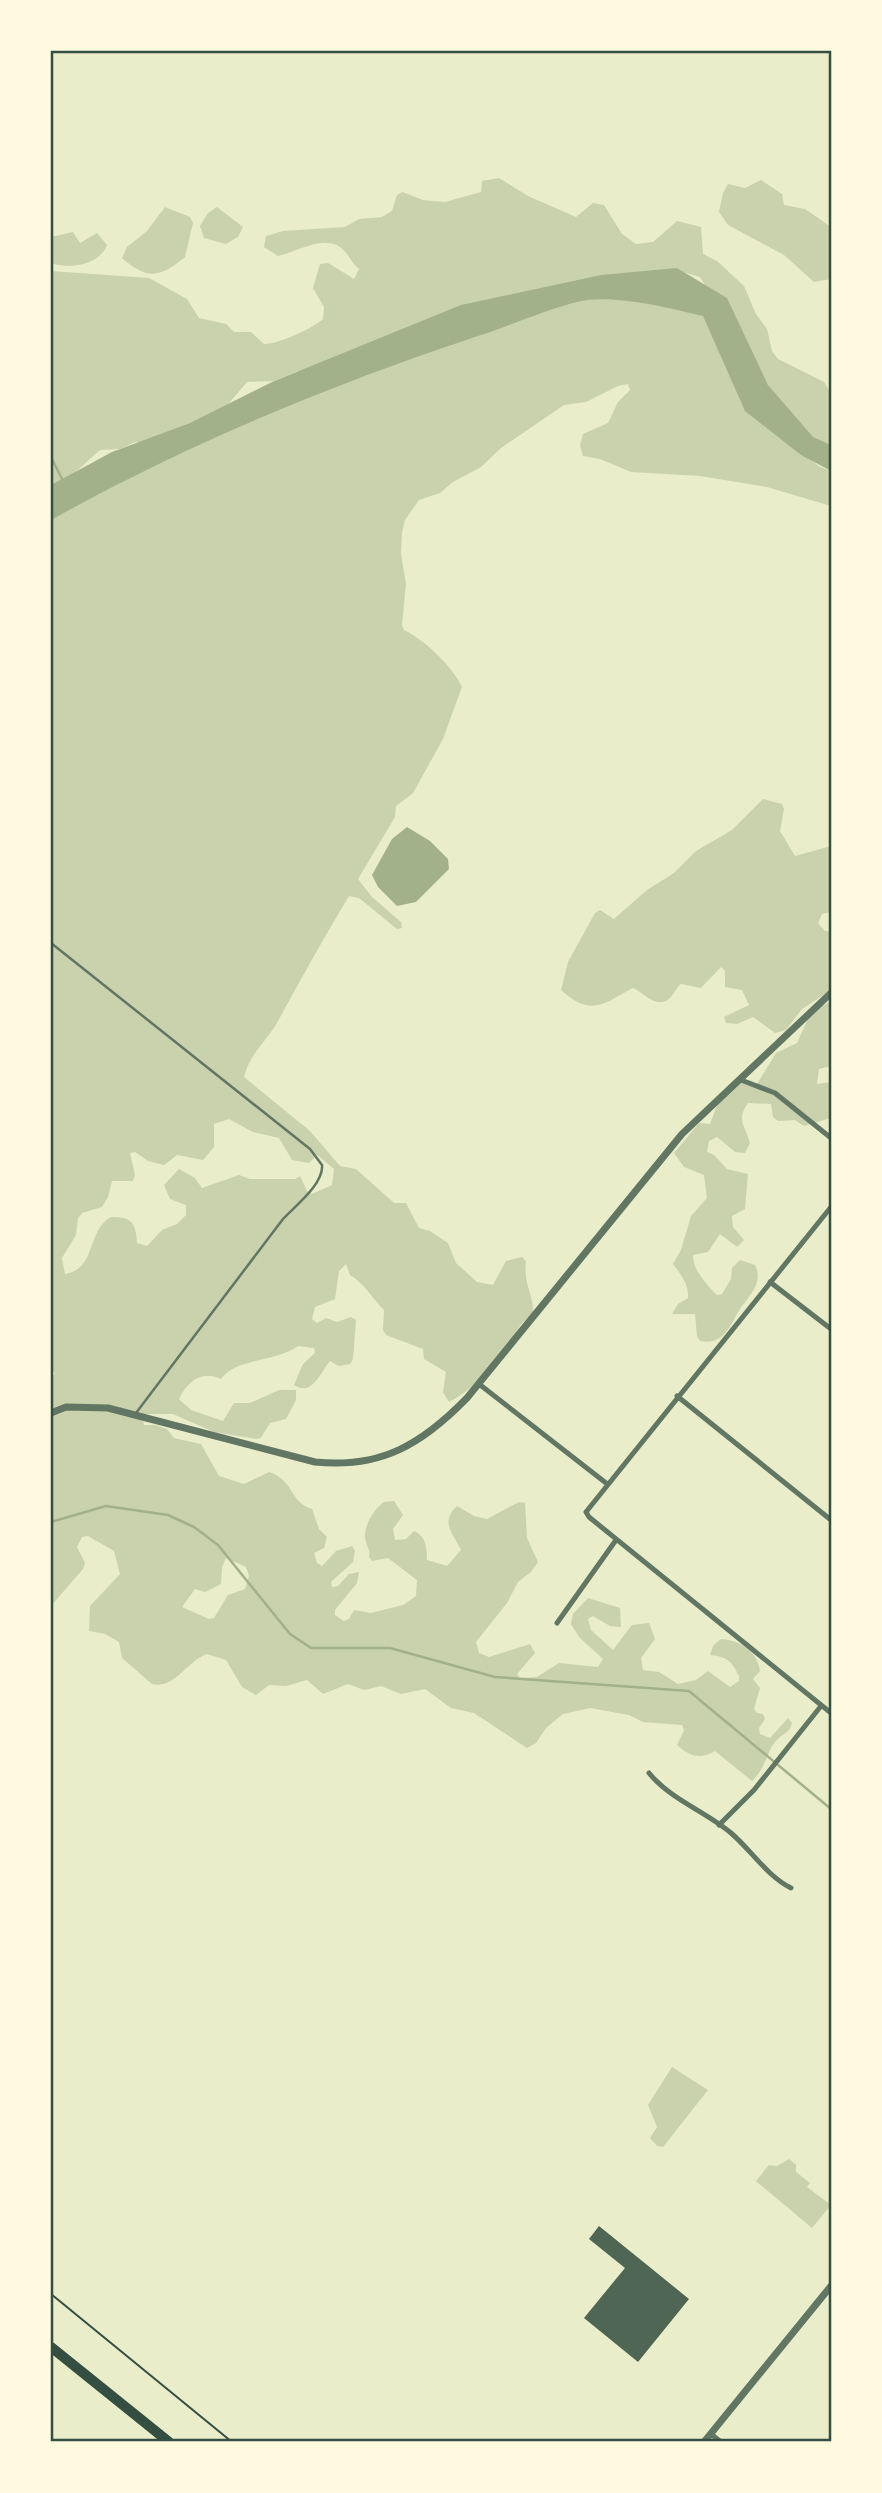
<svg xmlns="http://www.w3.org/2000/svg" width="882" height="2493" font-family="Spectral,serif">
<rect width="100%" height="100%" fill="#e9edc9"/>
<!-- green -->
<g fill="#cad2ad" fill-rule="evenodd">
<path d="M499,178L528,196L576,217L593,203L604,205L622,234L636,244L653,242L677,221L701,227L703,254L717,261L744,286L756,314L767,329L772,351L778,359L824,382L830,392L831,460L802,439L700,277L679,271L331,370L298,371L274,381L247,382L219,415L194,427L160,434L151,442H135L120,449L100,450L51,494V271L149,278L187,299L199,318L226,324L234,332H251L264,344C276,345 314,328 323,319L324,307L313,288L320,264L328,263L354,279L359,269C351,263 348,252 340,247C321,235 297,252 278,256L264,247L266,236L283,231L345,227L359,219L382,217L392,211L397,195L402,192L423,200L445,202L481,192L482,181Z"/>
<polygon points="761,180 782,194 784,205 805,209 831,227 831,279 814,282 784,255 728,225 719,212 723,193 728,184 745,188"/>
<path d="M165,207L190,217L193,223L185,257C160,278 147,280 122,258L127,247L147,231Z"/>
<polygon points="217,207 243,227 238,237 226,244 204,238 200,226 208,213"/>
<path d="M73,232L80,243L97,233L107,245C100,264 73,269 54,264L51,261V237Z"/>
<path d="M572,292L695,302L790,444L820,467L831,471V506L767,487L700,476L631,472L600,459L583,456L580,445L583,434L608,423L618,402L630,390L628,384L618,386L586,402L564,405L501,448L481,467L453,482L440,493L419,500L405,520L402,532L401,554L406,584L402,625L404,630C424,639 453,667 462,687L443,739L413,793L396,806L395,817L358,879L372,897L401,922L402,928L397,929L359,898L349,896C324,937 301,979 278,1021C267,1041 250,1053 244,1077L310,1131L340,1166L356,1169L394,1203H406L419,1228L430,1231L448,1243L456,1263L477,1282L493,1285L506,1261L522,1257L526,1261C523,1287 535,1295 533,1316C519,1320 517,1334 509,1345C494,1365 472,1391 449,1402L443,1392L446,1372L424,1359L423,1349L386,1335L383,1330L384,1310C372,1298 364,1283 350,1275L346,1264L339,1271L335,1299L315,1307L312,1319L317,1323L326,1318L337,1322L351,1317L356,1320L353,1359L350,1364L339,1366L330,1361C320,1373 312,1397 294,1385L303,1364L315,1353L314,1348L298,1346C276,1362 236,1358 221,1379C201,1370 188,1381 179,1399L191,1410L223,1421L234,1403H250L279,1390H296V1400L286,1419L270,1423L261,1438L256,1439L214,1432L173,1414H142L144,1425H155L167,1429L174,1438L201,1444L219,1476L244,1484L269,1472C295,1481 289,1502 312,1509L319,1529L327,1537L324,1548L314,1553L317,1563L322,1566L336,1551L352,1546L355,1551L353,1562L331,1582L332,1587L338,1586L349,1574L359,1572L357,1583L335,1610V1615L344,1621L349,1619L354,1610L371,1613L403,1605L416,1596L417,1580L388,1558L372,1561L369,1557C370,1549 368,1549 366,1542C361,1529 374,1509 384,1502L394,1501L403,1515L393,1529L395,1540L406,1539L414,1531C426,1536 427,1548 427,1560L447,1566L461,1550C454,1534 439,1523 457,1506L474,1516L487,1519L519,1502L525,1503L527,1538L538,1562L531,1572L518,1582L507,1603L476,1642L479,1653L489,1657L530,1644L535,1653L517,1674L520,1678L537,1677L559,1663L598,1667L603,1659L579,1637L571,1624L573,1614L588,1598L620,1608L621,1627L610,1626L593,1616L588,1619L591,1630L613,1650L632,1625L649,1623L655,1639L641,1658L643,1670L659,1672L678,1684L696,1680L708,1671L730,1687L739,1681V1676C731,1660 727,1657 710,1655L713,1646L721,1639C740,1640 758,1652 760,1671L753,1679L760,1688L754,1709L757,1713L763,1714L765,1719L759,1728L760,1734L770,1738L788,1718L792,1723C790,1733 783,1733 777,1740C767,1749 767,1767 752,1781L715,1751C700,1760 689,1756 677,1745L684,1730L682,1725L643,1722L629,1715L590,1708L563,1714L546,1728L536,1743L527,1748L474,1713L451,1708L425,1689L401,1694L381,1686L364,1690L348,1684L323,1694L307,1680L286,1686L269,1685L256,1695L242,1687L226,1660L207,1654C188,1660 174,1690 152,1684L122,1658L119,1642L105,1634L89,1631L90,1606L120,1574L114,1551L88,1536L82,1537L77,1547L85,1563L83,1569L51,1606V1376L55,1374L51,1368V507L75,483ZM229,1119L253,1132L279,1138L292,1160L309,1163L317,1155L334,1169L332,1185L312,1194L307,1191L300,1176L295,1179H250L239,1175L202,1188L195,1178L179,1169L164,1185L170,1199L186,1205V1215L177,1224L162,1230L147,1246L137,1243C136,1222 131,1217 111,1217C86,1231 97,1269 65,1274L62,1258L76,1235L78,1218L82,1213L102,1207L108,1197L112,1181H133L135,1175L130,1153L135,1152L148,1161L164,1165L177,1155L203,1160L214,1147V1124ZM226,1558L246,1567L249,1576L245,1589L228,1595L214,1618L209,1619L182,1607L195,1589L205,1592L221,1584L222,1567Z"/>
<path d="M763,799L782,804L784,809L780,831L795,856L831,846V912L822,914L818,923L825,931H831V990L802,1009L786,1030L775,1033L753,1017L737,1024L726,1023L724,1017L749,1005L742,990L725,987V971L721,967L701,988L681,984C676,988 674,994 670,998C656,1010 645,993 633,988C604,1003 592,1018 561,990L568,962L595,913L600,910L614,919L647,890L674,873L696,851L732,830Z"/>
<path d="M831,1001V1066L819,1069L817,1084L831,1082V1118L804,1126L795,1120L778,1121L773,1117L771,1104L748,1103C736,1120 745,1125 750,1143L745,1153L735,1152L717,1137L709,1141L707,1152L714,1155L727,1169L748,1174L745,1209L732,1216L733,1227L744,1240L737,1247L720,1234L708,1252L693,1255C692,1269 707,1285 717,1295L722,1294L731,1279L732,1268L740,1260L755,1265C764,1283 749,1296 740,1309C730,1325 724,1346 700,1341L697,1336L695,1314H672L678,1304L688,1298C689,1284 681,1275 673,1264L681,1250L691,1216L707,1198L704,1175L684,1167L674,1153L699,1123L710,1124L718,1103L739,1081L757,1084L776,1053L797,1043L811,1012Z"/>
<polygon points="672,2067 708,2090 663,2147 657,2146 650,2138 657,2127 648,2105"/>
<polygon points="789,2159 796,2165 796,2172 810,2183 807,2187 831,2205 812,2228 756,2181 769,2165 777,2166"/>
</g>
<!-- water -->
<g fill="#a3b18a">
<path d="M677,268L727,298L768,385L813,437L831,445V471L801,455L745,411L703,316C669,308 622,296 587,300C560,304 509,326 481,335C333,384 187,444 51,520V485L112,452L190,423L272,382L461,305L601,275Z"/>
<polygon points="407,827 430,841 448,859 449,869 416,902 397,906 378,887 372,875 392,839"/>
</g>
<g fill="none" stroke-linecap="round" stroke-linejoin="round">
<!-- stream -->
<g stroke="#a3b18a" stroke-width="2.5">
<polyline points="51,457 62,479"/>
<polyline points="51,1522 106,1506 168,1515 194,1527 218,1545 290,1634 311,1648 390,1648 495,1677 689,1691 831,1809"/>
</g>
</g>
<!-- building -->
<polygon fill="#4f6655" points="599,2226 689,2299 638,2362 584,2318 625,2268 589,2239"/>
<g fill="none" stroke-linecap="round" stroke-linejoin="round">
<!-- path -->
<polyline stroke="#344e41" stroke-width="2" points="51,2294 232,2442"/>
<!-- service -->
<path stroke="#617663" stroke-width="2.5" d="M51,943L310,1149L322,1165C324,1184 295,1206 283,1219L136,1413"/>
<!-- minor -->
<g stroke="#617663" stroke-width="5">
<polyline points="741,1080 775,1093 831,1138"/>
<polyline points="831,1207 586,1512 589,1517 831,1713"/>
<polyline points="770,1282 831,1329"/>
<polyline points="479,1384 606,1483"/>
<polyline points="677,1396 831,1520"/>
<polyline points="557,1623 616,1540"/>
<path d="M649,1773C671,1800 705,1811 731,1833C751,1850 767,1876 791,1888"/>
<polyline points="719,1825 754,1790 821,1706"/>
<polyline points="711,2434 721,2442"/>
</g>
<!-- tertiary -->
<g stroke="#617663" stroke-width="7">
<path d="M51,1413L66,1407L108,1408L315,1462C381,1469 422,1444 467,1398L682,1134L831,993"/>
<polyline points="704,2442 831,2286"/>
</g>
<!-- trunk -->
<polyline stroke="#344e41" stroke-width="10" points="51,2347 169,2442"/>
</g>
<!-- border -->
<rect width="882" height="2493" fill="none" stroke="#fefae0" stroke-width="105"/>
<rect x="52" y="52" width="778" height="2388" fill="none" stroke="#344e41" stroke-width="2.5"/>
</svg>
